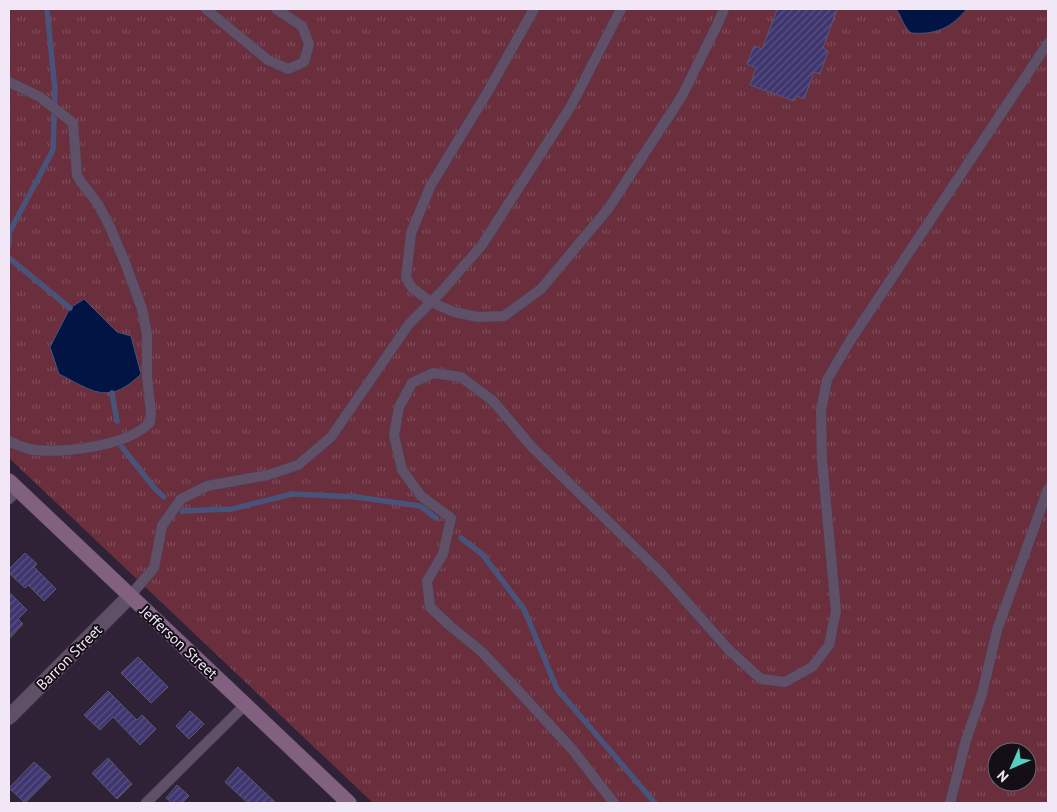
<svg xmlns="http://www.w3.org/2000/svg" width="1057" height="812" font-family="'PT Sans',sans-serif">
<defs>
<pattern id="grass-tufts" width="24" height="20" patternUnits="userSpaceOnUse" patternTransform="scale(1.25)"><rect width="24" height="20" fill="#6a2e3d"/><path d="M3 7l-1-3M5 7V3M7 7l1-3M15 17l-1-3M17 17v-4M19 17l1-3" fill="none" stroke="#804c5a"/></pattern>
<pattern id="building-hatch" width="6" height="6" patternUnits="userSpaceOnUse" patternTransform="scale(1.25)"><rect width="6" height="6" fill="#3f366f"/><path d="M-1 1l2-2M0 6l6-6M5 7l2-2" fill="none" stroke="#5b5384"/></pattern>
</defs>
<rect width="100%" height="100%" fill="#2f2136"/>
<!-- grass -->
<path fill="url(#grass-tufts)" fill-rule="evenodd" d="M9,9H1048V803H373L9,458ZM997,752H1027V782H997Z"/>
<!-- water -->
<g fill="#011444" stroke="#495379">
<path d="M896,9H967C951,28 936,35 911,33C903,26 902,17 896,9Z"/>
<path d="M84,299L117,332L131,336L141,374C108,406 93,391 59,374L50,347L70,308Z"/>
</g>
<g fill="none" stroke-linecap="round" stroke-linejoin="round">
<!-- stream -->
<g stroke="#495379" stroke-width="5.5">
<polyline points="9,245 9,233 53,150 55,91 47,9"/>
<polyline points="9,258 70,308"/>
<polyline points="112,393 117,421"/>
<polyline points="121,446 156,490 164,497"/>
<polyline points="182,511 232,509 292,494 356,497 420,506 436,518"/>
<polyline points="461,538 482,554 524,609 557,689 655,803"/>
</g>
</g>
<!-- building -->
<g fill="url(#building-hatch)" stroke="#595772">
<polygon points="777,9 837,9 823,48 828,51 820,74 814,72 804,99 796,96 794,101 750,85 756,68 747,64 754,46 762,49"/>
<polygon points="25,553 37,564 34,567 56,589 44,601 28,585 25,588 9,573 9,569"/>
<polygon points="9,592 27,610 18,619 23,624 9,639"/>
<polygon points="138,657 168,687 151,703 121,673"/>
<polygon points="108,691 137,720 142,715 156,729 140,745 113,717 100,730 84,715"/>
<polygon points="190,711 204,724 189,739 176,726"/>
<polygon points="108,758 132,784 117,799 92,773"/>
<polygon points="34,762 51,777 25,803 9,788"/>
<polygon points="238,767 276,803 248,803 225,782"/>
<polygon points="177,785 189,796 182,803 172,803 166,798"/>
</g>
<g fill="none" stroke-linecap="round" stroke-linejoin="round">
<!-- lane casing -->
<g stroke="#4b3f51" stroke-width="11">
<g id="lane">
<polyline points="206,9 268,60 288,69 304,62 309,44 302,26 276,9"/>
<polyline points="534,9 487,93 431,185 411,233 406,278 412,288 431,302 454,312 478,317 504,316 541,289 608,209 682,96 718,23 724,9"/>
<path d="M9,82L40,97L73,123L77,175L81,182L98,204L110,227L126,265L142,309L147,334V376L151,414L150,422C129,446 65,453 35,450C26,449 17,445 9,441"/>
<polyline points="9,499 18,490"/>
<polyline points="129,597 154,568 162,526 181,499 207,486 268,475 298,465 331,437 409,324 443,290 482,245 571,106 621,9"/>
<polyline points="146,803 245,705"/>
<polyline points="614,803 572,749 512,684 482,652 449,625 430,607 427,581 443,554 451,518 421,496 402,470 394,435 399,407 412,383 433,373 461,377 493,401 532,447 661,573 729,650 761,679 785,682 812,667 829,645 836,611 822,460 821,411 827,380 850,341 1048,43"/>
<polyline points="950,803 966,740 982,694 997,630 1048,489"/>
</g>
</g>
<!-- street casing -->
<g stroke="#4b3f51" stroke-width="16">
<polyline id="street" points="9,717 129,597"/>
</g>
<!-- secondary casing -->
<g stroke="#4b3f51" stroke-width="16">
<polyline id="secondary" points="9,481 349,803"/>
</g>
<!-- lane -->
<use href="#lane" stroke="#5f4f67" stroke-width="10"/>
<!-- street -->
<use href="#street" stroke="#5f4f67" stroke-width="15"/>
<!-- secondary -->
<use href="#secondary" stroke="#816080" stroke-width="15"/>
</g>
<g text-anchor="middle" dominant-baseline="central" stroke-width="4" stroke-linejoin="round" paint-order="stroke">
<!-- street labels -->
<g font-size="15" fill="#f1e7f6" stroke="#140e17">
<text transform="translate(179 642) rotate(43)">Jefferson Street</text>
<text transform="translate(69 657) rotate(-45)">Barron Street</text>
</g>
</g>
<!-- border -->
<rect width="1057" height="812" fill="none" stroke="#f1e7f6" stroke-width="20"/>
<!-- north arrow -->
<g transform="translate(1012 767) rotate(225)"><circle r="24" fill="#140e17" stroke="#6c6570"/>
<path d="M0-4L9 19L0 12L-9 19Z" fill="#59cebf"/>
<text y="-8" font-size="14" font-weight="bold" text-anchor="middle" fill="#f1e7f6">N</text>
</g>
</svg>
